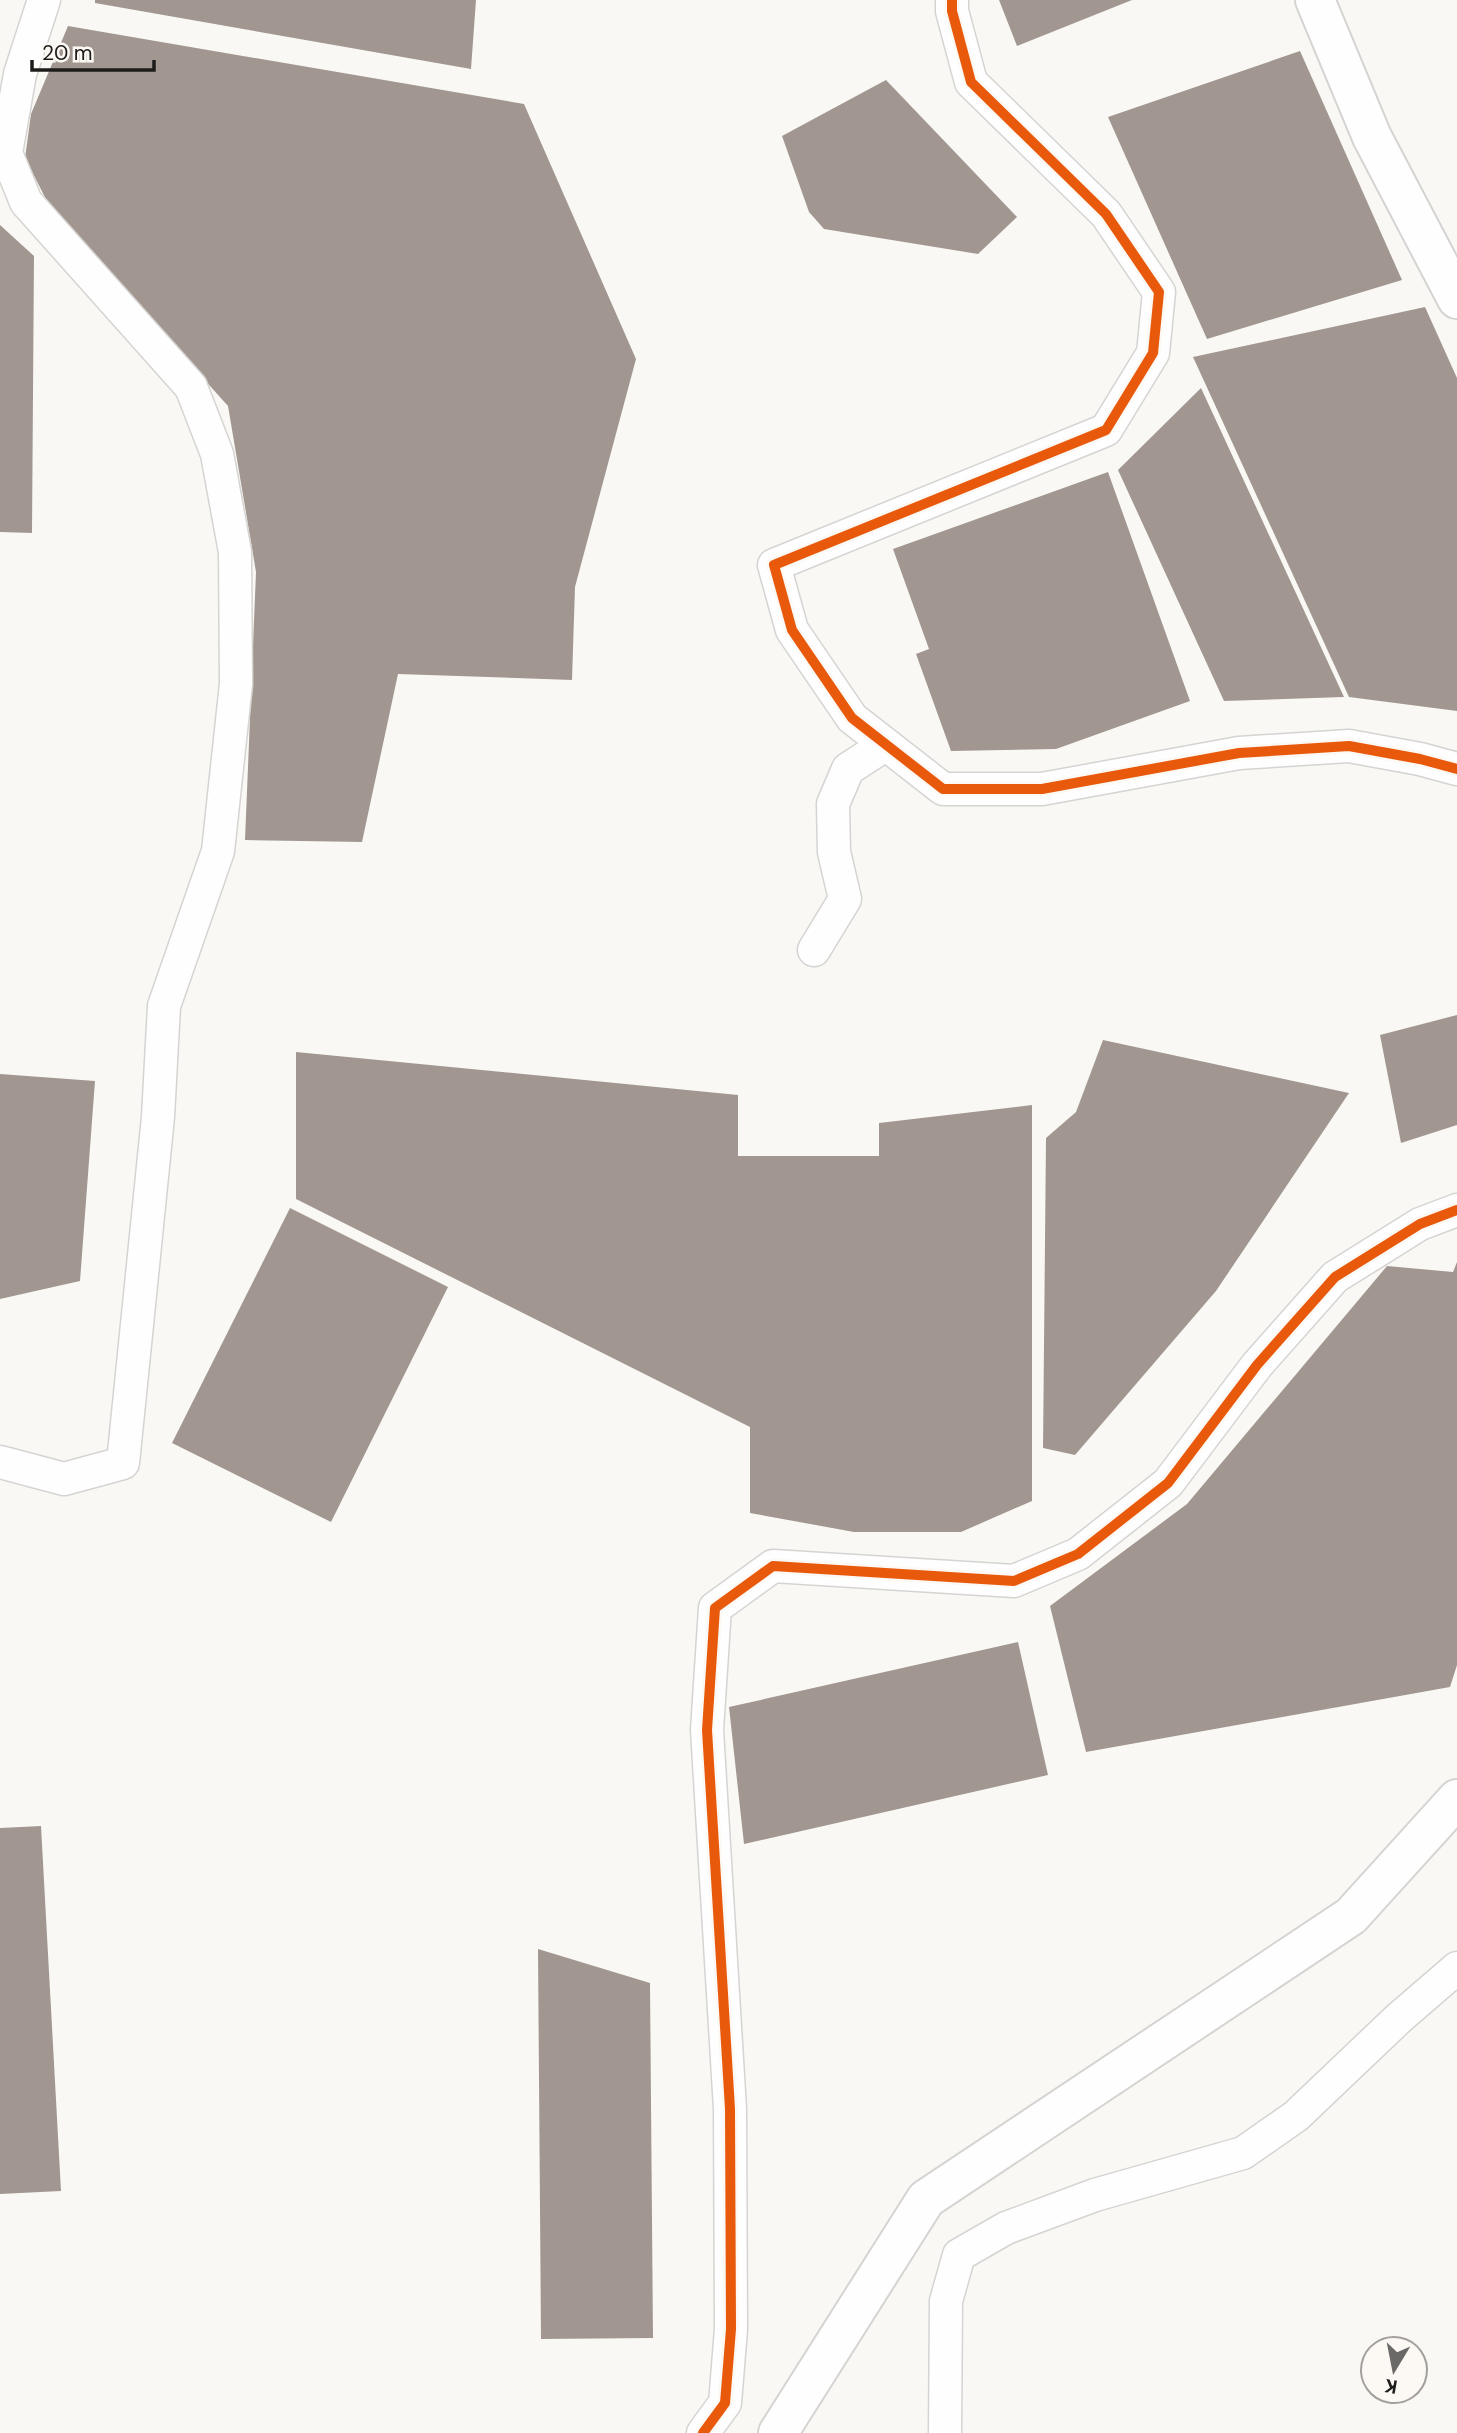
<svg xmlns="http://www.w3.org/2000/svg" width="1457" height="2433" font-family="'DM Sans',sans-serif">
<rect width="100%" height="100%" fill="#faf8f5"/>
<!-- building -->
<g fill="#a19790">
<polygon points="95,0 476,0 471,69 95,3"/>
<polygon points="999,0 1132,0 1017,46"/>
<polygon points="68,26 524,104 636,359 575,587 572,680 398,674 362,842 245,840 256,572 228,406 51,209 25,158 31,114"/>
<polygon points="1300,51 1402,280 1207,339 1108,117"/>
<polygon points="886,80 1017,217 978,254 824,229 809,212 782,136"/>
<polygon points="0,225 34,256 32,533 0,532"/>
<polygon points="1425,307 1457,378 1457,711 1349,697 1193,357"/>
<polygon points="1201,388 1344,697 1224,701 1118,470"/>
<polygon points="1108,472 1190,701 1056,749 951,751 916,654 929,649 893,549"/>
<polygon points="1457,1015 1457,1125 1401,1143 1380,1035"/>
<polygon points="1103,1040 1349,1093 1216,1291 1075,1455 1043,1448 1046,1138 1076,1112"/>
<polygon points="296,1052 738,1095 738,1156 879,1156 879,1123 1032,1105 1032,1501 961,1532 854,1532 750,1513 750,1427 296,1199"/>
<polygon points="0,1074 95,1081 80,1281 0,1299"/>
<polygon points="290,1208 448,1287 331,1522 172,1443"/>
<polygon points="1457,1262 1457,1665 1450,1687 1086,1752 1050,1606 1187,1504 1387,1266 1453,1272"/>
<polygon points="1018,1642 1048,1775 744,1844 729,1707"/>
<polygon points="41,1826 61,2191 0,2194 0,1828"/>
<polygon points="538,1949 650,1983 653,2338 541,2339"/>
</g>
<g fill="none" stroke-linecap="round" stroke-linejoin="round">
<!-- minor casing -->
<g stroke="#d6d4d2" stroke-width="35">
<g id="minor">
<polyline points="952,0 952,11 971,82 1106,214 1159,292 1153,353 1106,430 774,565 792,630 852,718 943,789 1042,789 1239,753 1349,746 1420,759 1457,769"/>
<polyline points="814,950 845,899 834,852 833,804 848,769 885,745"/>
<polyline points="0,1462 64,1479 123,1463 158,1117 164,1006 218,851 236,684 235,552 217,454 191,387 26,202 6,153 20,74 44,0"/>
<polyline points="703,2433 725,2403 731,2329 730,2109 707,1730 715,1608 773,1566 1014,1581 1078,1554 1168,1483 1257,1365 1335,1277 1420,1224 1457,1210"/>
<polyline points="945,2433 946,2301 959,2255 1006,2228 1095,2195 1243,2153 1296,2116 1399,2018 1457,1968"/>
</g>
</g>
<!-- tertiary casing -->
<g stroke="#d6d4d2" stroke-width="42">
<g id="tertiary">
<polyline points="1315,0 1372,137 1457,299"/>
<polyline points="778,2433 926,2199 1351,1916 1457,1799"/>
</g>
</g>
<!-- minor -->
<use href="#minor" stroke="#fefefe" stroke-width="32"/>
<!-- tertiary -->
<use href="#tertiary" stroke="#fefefe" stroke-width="38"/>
<!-- cycleway casing -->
<g stroke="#fcf8f3" stroke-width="15">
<g id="cycleway">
<polyline points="952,0 952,11 971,82 1106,214 1159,292 1153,353 1106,430 774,565 792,630 852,718 943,789 1042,789 1239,753 1349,746 1420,759 1457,769"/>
<polyline points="703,2433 725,2403 731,2329 730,2109 707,1730 715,1608 773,1566 1014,1581 1078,1554 1168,1483 1257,1365 1335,1277 1420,1224 1457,1210"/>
</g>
</g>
<!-- cycleway -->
<use href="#cycleway" stroke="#e8590c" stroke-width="10"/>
</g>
<!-- north arrow -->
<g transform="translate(1394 2370) rotate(190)"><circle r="33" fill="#fcf8f3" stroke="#a3a09d" stroke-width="2"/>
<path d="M0-5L12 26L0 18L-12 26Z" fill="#6a6967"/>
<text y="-10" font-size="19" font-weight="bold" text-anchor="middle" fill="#1d1c1b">K</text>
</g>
<!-- scale -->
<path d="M32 60v10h122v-10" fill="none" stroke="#1d1c1b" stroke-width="3.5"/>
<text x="42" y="60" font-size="21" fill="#1d1c1b" stroke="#fcf8f3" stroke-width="5" paint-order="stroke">20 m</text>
</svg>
